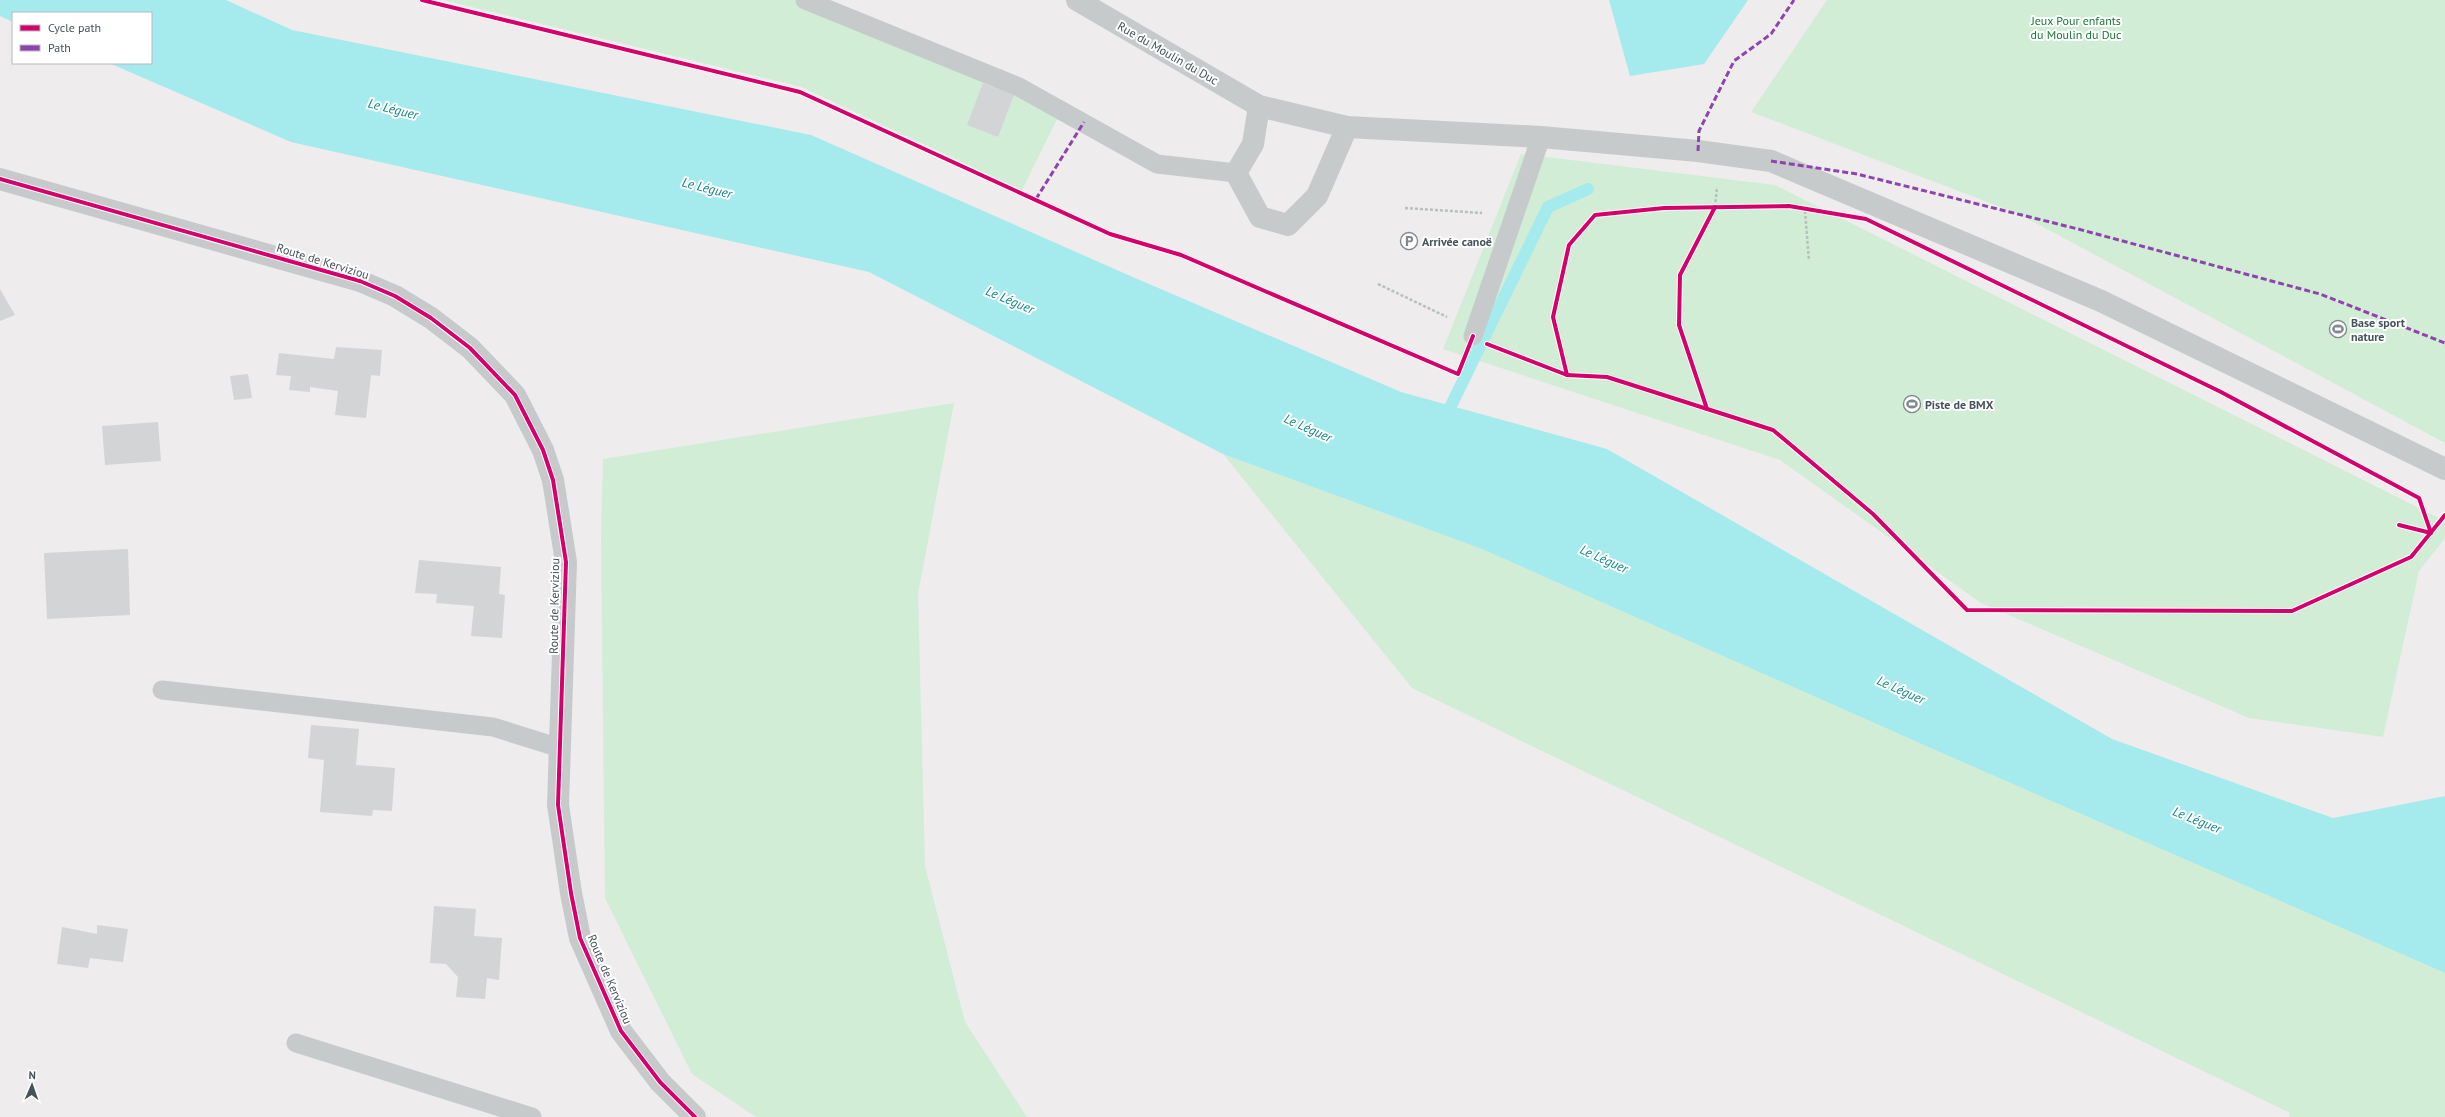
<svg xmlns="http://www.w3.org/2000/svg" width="2445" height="1117" font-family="'PT Sans',sans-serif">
<rect width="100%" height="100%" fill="#eeeced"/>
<!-- green -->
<g fill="#d1edd6">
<polygon points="443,0 794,0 980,77 1059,115 1022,190 801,87"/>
<polygon points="1827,0 2445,0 2445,443 2019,214 1751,112"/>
<polygon points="1521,154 1775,185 2445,521 2445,538 2419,571 2383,737 2249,718 1981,603 1780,460 1443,349"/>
<polygon points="954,403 918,594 925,866 965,1022 1027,1117 756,1117 692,1074 605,898 601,538 603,459"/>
<polygon points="1223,454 1482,549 1951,757 2445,973 2445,1117 2289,1117 2290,1113 1412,688"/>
</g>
<!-- water -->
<g fill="#a5eaec">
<polygon points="0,0 226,0 292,30 811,135 1135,278 1401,392 1607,449 2112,739 2333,818 2445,796 2445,973 1951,757 1482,549 1223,454 869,272 291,142 109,63 151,63 151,13 13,13 13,22 0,16"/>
<polygon points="1609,0 1748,0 1704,64 1630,76"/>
</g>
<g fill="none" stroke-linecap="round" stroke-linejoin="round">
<!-- stream -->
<polyline stroke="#a5eaec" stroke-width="12" points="1444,420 1548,207 1588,189"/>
</g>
<!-- building -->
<g fill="#d3d4d6">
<polygon points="983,83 1014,95 998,137 967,125"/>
<polygon points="0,289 15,315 0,321"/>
<polygon points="336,347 382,350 380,376 371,375 366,418 335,415 338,391 310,387 310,392 289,390 291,376 276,375 279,353 334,359"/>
<polygon points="248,374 252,398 234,400 230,376"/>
<polygon points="158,422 161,461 105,465 102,426"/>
<polygon points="128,549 130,615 47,619 44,553"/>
<polygon points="419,560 501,567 499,594 505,595 502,638 471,636 474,606 436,603 437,594 415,593"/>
<polygon points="311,725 359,729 356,765 395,768 392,811 373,810 372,816 320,812 324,760 308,758"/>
<polygon points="434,906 476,909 474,936 502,938 499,980 487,978 485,999 456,997 458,977 446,964 430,963"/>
<polygon points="97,925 128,929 123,962 90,958 88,968 57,964 62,927 97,934"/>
</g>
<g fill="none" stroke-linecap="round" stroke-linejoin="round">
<!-- path -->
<g stroke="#b5c2bc" stroke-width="2.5" stroke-dasharray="3 2" stroke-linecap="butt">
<polyline points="1715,207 1717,187"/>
<polyline points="1405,208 1482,213"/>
<polyline points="1805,211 1809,261"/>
<polyline points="1378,284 1447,317"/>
</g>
<!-- service -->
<g stroke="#c7cacb" stroke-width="19">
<polyline points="805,0 1019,87 1157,164 1236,173"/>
<polyline points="1473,336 1541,137"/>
<polyline points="162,690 493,727 560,748"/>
<polyline points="296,1043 532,1117"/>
</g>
<!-- minor -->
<g stroke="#c7cacb" stroke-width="22">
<polyline points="1077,0 1259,106 1347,127 1541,137 1698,151 1771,161 2101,301 2445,469"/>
<polyline points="1259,106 1253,144 1236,173 1260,217 1288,225 1317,196 1347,127"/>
<polyline points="0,179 360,281 395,296 431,318 470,348 515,395 543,450 553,480 566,562 558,805 571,893 580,938 621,1031 660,1082 695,1117"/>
</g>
<!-- quiet -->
<g stroke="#8e44ad" stroke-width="3" stroke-dasharray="6 3" stroke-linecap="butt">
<polyline points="1698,151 1699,131 1734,61 1771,34 1794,0"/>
<polyline points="1771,161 1857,174 2078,229 2320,294 2445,343"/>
<polyline points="1036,199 1084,122"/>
</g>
<!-- cycleway casing -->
<g stroke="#fff" stroke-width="6">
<g id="cycleway">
<polyline points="422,0 800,92 1110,234 1181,255 1458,374 1473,336"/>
<polyline points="0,179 360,281 395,296 431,318 470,348 515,395 543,450 553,480 566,562 558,805 571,893 580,938 621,1031 660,1082 695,1117"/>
<polyline points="1487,344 1567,375 1607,377 1773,430 1873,514 1967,610 2292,611 2411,557 2445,515"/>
<polyline points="1567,375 1553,317 1569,245 1595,215 1664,208 1789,206 1866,219 2221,392 2419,498 2431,533 2399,525"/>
<polyline points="1707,409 1679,325 1680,275 1715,207"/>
</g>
</g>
<!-- cycleway -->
<use href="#cycleway" stroke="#d6006c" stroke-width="4"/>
</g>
<!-- icons -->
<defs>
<g id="parking-ring" transform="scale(0.9)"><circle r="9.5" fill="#fff" stroke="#80898d" stroke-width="1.5"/><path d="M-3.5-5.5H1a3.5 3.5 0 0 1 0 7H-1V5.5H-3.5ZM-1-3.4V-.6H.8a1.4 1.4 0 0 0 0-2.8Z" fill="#80898d"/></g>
<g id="stadium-ring" transform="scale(0.9)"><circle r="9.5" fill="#fff" stroke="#80898d" stroke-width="1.5"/><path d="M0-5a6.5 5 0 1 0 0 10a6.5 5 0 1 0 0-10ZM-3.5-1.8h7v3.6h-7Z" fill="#80898d"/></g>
</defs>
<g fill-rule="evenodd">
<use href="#parking-ring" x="1409" y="241"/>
<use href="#stadium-ring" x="2338" y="329"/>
<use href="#stadium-ring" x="1912" y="404"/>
</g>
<g text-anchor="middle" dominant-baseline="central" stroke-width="4" stroke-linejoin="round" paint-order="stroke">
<!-- park labels -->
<g font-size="12" fill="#177934" stroke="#fff">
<text x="2076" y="20">Jeux Pour enfants<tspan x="2076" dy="14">du Moulin du Duc</tspan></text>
</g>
<!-- street labels -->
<g font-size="12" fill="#445359" stroke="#fff">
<text transform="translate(1168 53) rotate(30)">Rue du Moulin du Duc</text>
<text transform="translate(323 261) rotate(17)">Route de Kerviziou</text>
<text transform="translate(554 606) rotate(-89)">Route de Kerviziou</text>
<text transform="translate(610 979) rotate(67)">Route de Kerviziou</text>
</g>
<!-- poi labels -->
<g font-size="12" font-weight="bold" fill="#445359" stroke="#fff" text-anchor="start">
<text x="1422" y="241">Arrivée canoë</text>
<text x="2351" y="322">Base sport<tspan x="2351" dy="14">nature</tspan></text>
<text x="1925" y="404">Piste de BMX</text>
</g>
<!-- water labels -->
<g font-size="13" font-style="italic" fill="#0e8486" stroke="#fff">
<text transform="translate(393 109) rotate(14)">Le Léguer</text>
<text transform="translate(707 188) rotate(14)">Le Léguer</text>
<text transform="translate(1010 300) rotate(23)">Le Léguer</text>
<text transform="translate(1308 428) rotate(24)">Le Léguer</text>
<text transform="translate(1604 559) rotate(24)">Le Léguer</text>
<text transform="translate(1901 690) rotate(24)">Le Léguer</text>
<text transform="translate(2197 820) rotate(22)">Le Léguer</text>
</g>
</g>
<!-- legend -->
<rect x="12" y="12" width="140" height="52" fill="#ffffff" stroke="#b4babd"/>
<rect x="20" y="25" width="20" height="6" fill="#d6006c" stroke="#b4babd"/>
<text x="48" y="32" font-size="12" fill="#445359">Cycle path</text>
<rect x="20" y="45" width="20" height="6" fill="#8e44ad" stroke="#b4babd"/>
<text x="48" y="52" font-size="12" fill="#445359">Path</text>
<!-- north arrow -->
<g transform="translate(32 1085) rotate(2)" stroke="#ffffff" stroke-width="3" paint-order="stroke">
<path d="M0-3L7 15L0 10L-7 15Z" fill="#445359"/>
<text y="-6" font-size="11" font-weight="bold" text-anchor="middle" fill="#445359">N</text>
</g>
</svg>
